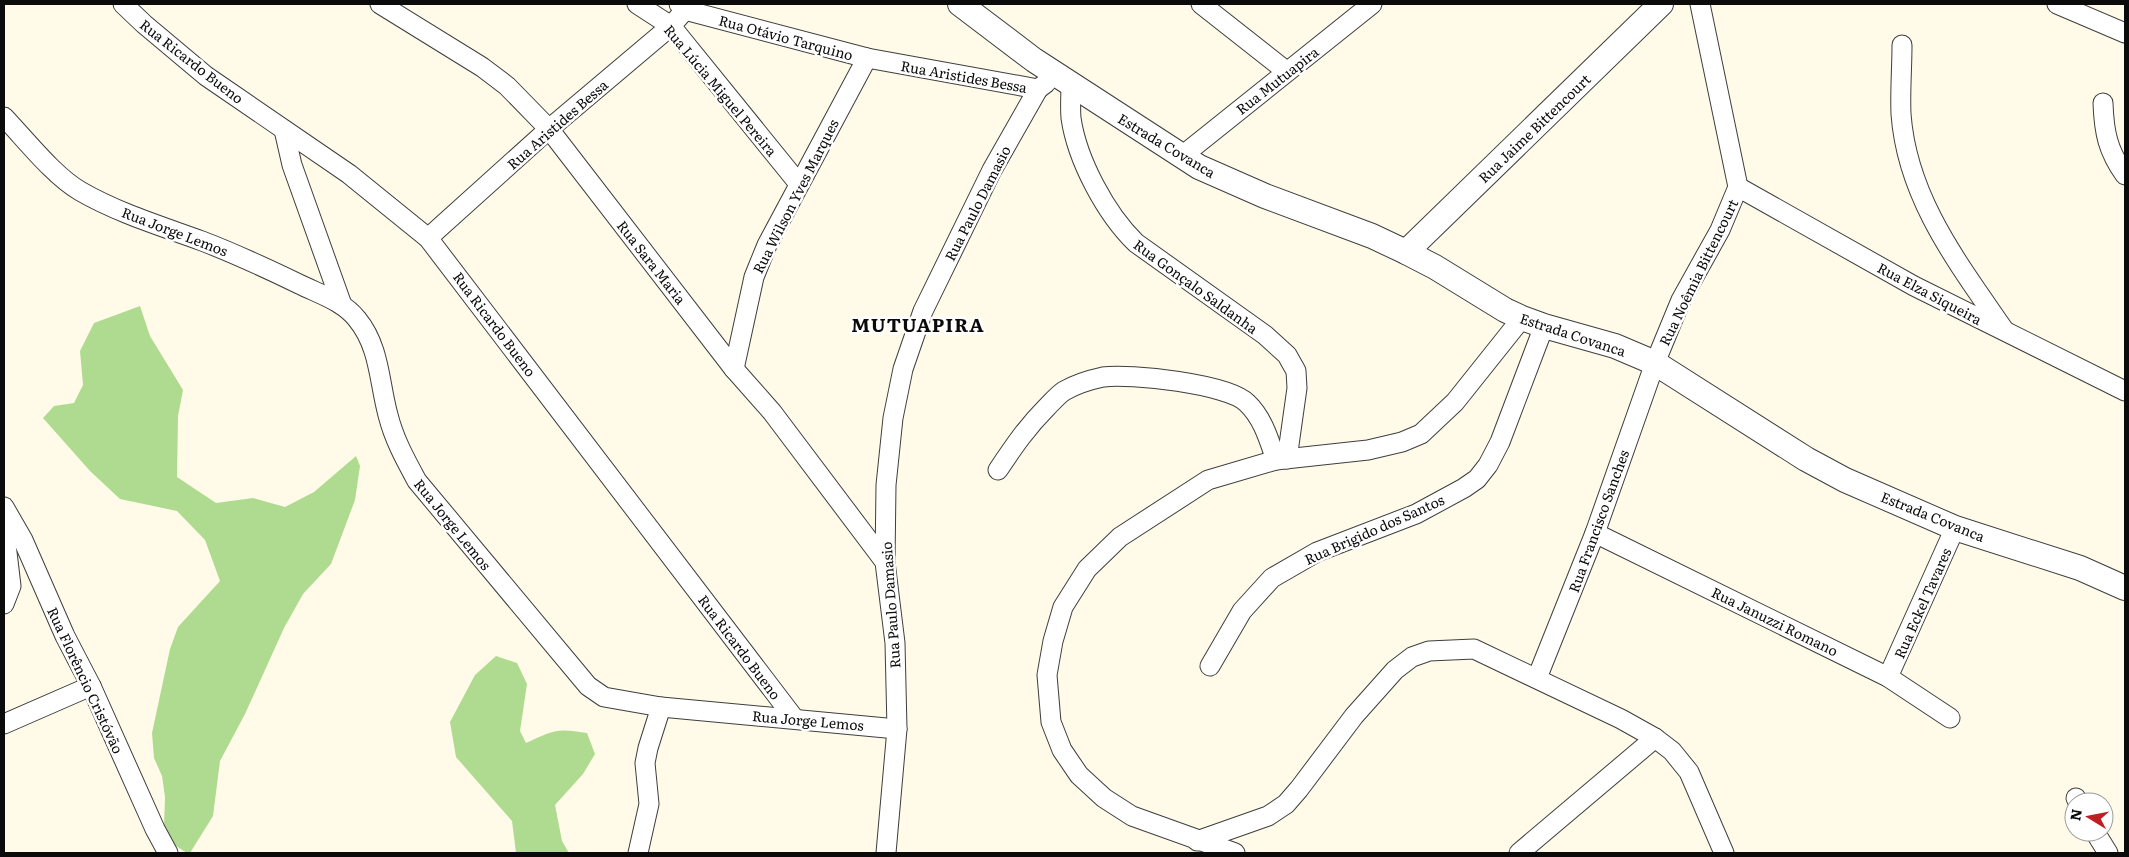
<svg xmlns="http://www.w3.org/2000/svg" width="2129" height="857" font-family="Literata,serif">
<rect width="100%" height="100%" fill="#fffbe8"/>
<!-- forest -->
<g fill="#afdb90">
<polygon points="140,306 150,336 183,390 178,416 177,477 216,503 253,498 285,507 314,492 356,456 360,466 355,500 331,564 303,594 284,628 245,714 220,761 213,816 190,853 187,853 173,844 164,827 165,797 162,776 154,758 152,733 170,649 178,627 220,581 205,540 177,511 120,499 90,471 43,418 54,406 74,403 83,385 80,351 94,323"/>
<path d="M496,656L517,663L527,684L520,731L526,743C555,730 555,728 587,733L595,754L583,774L555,805L562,841L569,853H516L512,821L456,757L450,722L475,675Z"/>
</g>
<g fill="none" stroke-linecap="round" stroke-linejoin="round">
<!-- minor casing -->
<g stroke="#3e3e3e" stroke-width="21">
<g id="minor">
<polyline points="123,4 144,24 206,76 349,174 428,238 794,718"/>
<polyline points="380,4 482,67 507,86 549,129 734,369 772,412 885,562"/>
<polyline points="637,4 671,26 799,184"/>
<polyline points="679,4 685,10 867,58 1038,89 1046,83"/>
<polyline points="1201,4 1286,71"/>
<polyline points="2057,4 2125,33"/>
<path d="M1902,45C1902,68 1900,91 1901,114C1907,198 1958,263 2004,330"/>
<path d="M1071,84C1071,95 1070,107 1071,118C1077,160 1106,214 1136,243L1265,335L1287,355L1296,371L1297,388L1287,459"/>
<path d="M2103,103C2104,133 2108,151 2125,175"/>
<path d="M4,117C25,139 54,176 80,191C118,213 161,226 202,241C236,254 268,269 299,284C319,294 343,301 357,319C380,347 379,382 388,415C394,439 405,459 417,481L588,686L604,697L661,707L897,729"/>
<polyline points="284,130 292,165 342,305"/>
<polyline points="1182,156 1372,4"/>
<polyline points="1738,187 1914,286 2125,391"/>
<polyline points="428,238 549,129 671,26 685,10"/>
<polyline points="734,369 754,277 767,245 867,58"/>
<path d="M998,470C1014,446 1027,427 1047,407C1052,402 1058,395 1064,391C1076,384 1089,380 1103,377C1129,373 1229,384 1247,403C1263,418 1269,440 1276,460"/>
<polyline points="4,507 23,540 65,636 91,686 155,829 168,853"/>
<polyline points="4,527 11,586 4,604"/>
<polyline points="1595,533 1888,677 1950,718"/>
<polyline points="1210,666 1242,611 1272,578 1317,552 1416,514 1464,488 1477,479 1488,465 1500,442 1544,326"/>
<polyline points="1888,677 1955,528"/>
<polyline points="1537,678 1595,533 1655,363 1681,300 1720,230 1738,187 1700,4"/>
<polyline points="4,724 91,686"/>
<polyline points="2076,798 2078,802"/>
<polyline points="2095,832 2108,853"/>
<polyline points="1197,841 1268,816 1286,804 1299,789 1354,716 1395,670 1412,657 1429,651 1474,649 1621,719 1655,738 1672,751 1689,772 1724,853"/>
<polyline points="638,853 649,804 645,763 648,748 661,707"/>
<polyline points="886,853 897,729 895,643 885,562 886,485 893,418 903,369 923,311 992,170 1038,89"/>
<polyline points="1235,853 1132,816 1104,798 1079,775 1062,750 1051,722 1047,675 1053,641 1063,607 1087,569 1120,537 1208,480 1276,460 1368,450 1402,442 1421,434 1455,402 1522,318"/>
<polyline points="1519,853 1655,738"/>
</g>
</g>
<!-- tertiary casing -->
<g stroke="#3e3e3e" stroke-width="26">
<g id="tertiary">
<polyline points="960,4 1034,60 1199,167 1265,196 1372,236 1406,252 1435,267 1505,310 1522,318 1544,326 1615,346 1655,363 1806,459 1845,480 1955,528 2080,568 2125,588"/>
<polyline points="1406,252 1661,4"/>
</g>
</g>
<!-- minor -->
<use href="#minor" stroke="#fff" stroke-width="19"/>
<!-- tertiary -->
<use href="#tertiary" stroke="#fff" stroke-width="24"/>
</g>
<g text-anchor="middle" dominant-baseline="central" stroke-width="5" stroke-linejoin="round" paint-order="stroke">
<!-- street labels -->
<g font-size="14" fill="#0b0b0b" stroke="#fff">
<text transform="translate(786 37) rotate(15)">Rua Otávio Tarquino</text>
<text transform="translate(192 61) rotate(38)">Rua Ricardo Bueno</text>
<text transform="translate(964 76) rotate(10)">Rua Aristides Bessa</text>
<text transform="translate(1277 80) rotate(-38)">Rua Mutuapira</text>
<text transform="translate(721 90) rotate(50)">Rua Lúcia Miguel Pereira</text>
<text transform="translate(557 124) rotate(-41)">Rua Aristides Bessa</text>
<text transform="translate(1534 128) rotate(-44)">Rua Jaime Bittencourt</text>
<text transform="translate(1167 145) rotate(31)">Estrada Covanca</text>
<text transform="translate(795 196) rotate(-63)">Rua Wilson Yves Marques</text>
<text transform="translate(977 203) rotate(-63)">Rua Paulo Damasio</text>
<text transform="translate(175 231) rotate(21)">Rua Jorge Lemos</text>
<text transform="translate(652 262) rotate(52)">Rua Sara Maria</text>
<text transform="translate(1698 272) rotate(-64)">Rua Noêmia Bittencourt</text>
<text transform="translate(1196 286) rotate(36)">Rua Gonçalo Saldanha</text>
<text transform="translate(1930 293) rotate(28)">Rua Elza Siqueira</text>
<text transform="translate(495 324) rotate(53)">Rua Ricardo Bueno</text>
<text transform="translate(1573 334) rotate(18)">Estrada Covanca</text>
<text transform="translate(1933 516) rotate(22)">Estrada Covanca</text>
<text transform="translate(1598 521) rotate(-70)">Rua Francisco Sanches</text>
<text transform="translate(453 524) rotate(51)">Rua Jorge Lemos</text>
<text transform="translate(1374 529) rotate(-24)">Rua Brigido dos Santos</text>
<text transform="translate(1922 603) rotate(-66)">Rua Eckel Tavares</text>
<text transform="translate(890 605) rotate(-94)">Rua Paulo Damasio</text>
<text transform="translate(1775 621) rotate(26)">Rua Januzzi Romano</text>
<text transform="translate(740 647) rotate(53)">Rua Ricardo Bueno</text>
<text transform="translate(86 680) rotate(65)">Rua Florêncio Cristóvão</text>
<text transform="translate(808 720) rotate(5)">Rua Jorge Lemos</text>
</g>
<!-- district labels -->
<g font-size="19" font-weight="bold" letter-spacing="1" fill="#0b0b0b" stroke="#fff">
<text x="918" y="324">MUTUAPIRA</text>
</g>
</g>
<!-- border -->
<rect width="2129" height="857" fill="none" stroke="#0b0b0b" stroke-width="10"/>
<!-- north arrow -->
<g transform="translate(2089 817) rotate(280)"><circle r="24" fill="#ffffff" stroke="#9d9d9d"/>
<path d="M0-4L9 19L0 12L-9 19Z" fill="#be1f22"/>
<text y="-8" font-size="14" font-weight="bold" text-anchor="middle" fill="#0b0b0b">N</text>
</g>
</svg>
